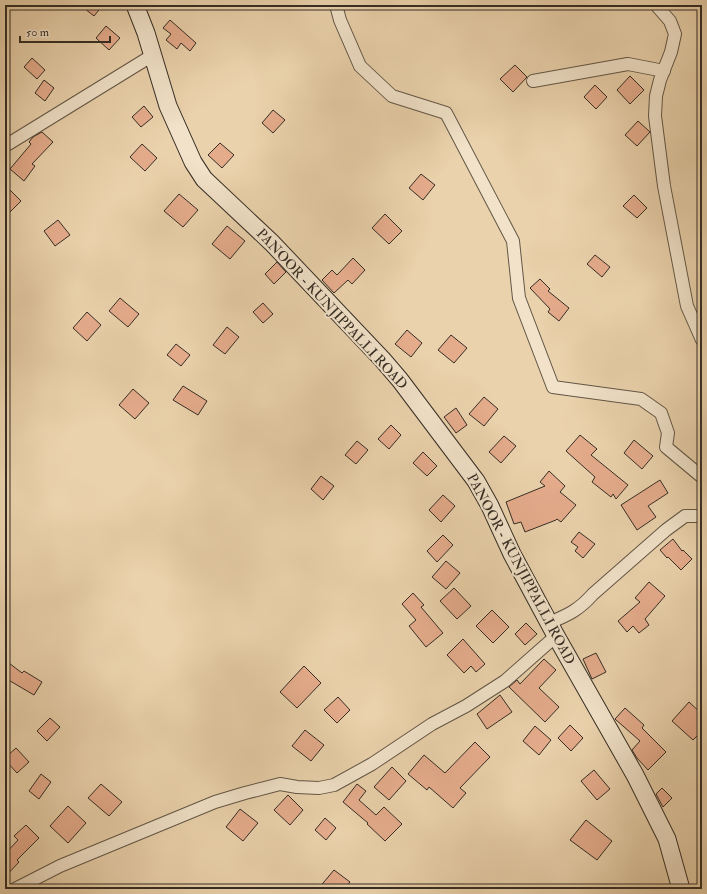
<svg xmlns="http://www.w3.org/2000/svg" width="707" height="894" font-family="'IM FELL Double Pica',serif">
<rect width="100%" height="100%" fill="#ead2ac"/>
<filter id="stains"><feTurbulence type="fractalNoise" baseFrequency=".005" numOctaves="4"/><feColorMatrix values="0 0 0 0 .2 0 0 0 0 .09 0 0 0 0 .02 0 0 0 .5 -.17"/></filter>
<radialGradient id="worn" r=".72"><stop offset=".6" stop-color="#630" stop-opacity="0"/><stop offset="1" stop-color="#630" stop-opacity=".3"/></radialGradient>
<!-- building -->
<g fill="#e5ac8c" stroke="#352d24">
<polygon points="80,5 103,5 94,16"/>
<polygon points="170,20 196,43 190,51 181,43 177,49 166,40 171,34 163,28"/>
<polygon points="106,26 120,38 109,50 96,38"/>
<polygon points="32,58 45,70 37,79 24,67"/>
<polygon points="515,65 527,77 513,92 500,79"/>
<polygon points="630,76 644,90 630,104 617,90"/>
<polygon points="44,80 54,88 45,101 35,93"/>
<polygon points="595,85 607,97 596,109 584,97"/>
<polygon points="144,106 153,117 141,127 132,117"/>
<polygon points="273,110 285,120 273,133 262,123"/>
<polygon points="638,121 650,132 637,146 625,135"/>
<polygon points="42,132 53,142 32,164 35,166 24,181 10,169 31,144 29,142 33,137"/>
<polygon points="220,143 234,155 222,168 208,155"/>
<polygon points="142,144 157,158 145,171 130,157"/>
<polygon points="421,174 435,185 423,200 409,188"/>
<polygon points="5,185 21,201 5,217"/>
<polygon points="179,194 198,210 183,227 164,211"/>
<polygon points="634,195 647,208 637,218 623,206"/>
<polygon points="385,214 402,231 389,244 372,228"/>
<polygon points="58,220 70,235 55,246 44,231"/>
<polygon points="227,226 245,241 230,259 212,244"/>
<polygon points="595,255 610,267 602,277 587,264"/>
<polygon points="353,258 365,270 352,284 348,280 334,293 322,280 332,270 337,275"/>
<polygon points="277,262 286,272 274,284 265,274"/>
<polygon points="540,279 550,289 548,291 569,308 559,321 548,312 550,309 530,288"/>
<polygon points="120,298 139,314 128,327 109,311"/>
<polygon points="263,303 273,314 263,323 253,312"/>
<polygon points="87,312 101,325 87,341 73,328"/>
<polygon points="227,327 239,337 225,354 213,345"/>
<polygon points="407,330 422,343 411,357 395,344"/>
<polygon points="451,335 467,348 454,363 438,350"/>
<polygon points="176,344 190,355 181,366 167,355"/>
<polygon points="183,386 207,401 198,415 173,400"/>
<polygon points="133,389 149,403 135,419 119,405"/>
<polygon points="484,397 498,409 484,426 469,414"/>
<polygon points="456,408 467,425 456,433 444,417"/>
<polygon points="391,425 401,435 389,449 378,439"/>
<polygon points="580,435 597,449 591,455 628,485 616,499 613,494 611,497 592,482 595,477 566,451"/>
<polygon points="504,436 516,446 501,463 489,452"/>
<polygon points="634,440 653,456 642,469 624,453"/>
<polygon points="357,441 368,450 356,464 345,455"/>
<polygon points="423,452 437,466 427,476 413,463"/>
<polygon points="549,471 565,486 560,492 576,505 561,522 557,519 556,520 525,532 521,522 514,524 506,502 545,486 540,482"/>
<polygon points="321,476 334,486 323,500 311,489"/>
<polygon points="660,480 668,493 648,506 656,517 637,530 621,505"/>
<polygon points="443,495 455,506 441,522 429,510"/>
<polygon points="579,532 595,544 583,558 575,551 578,547 571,542"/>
<polygon points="443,535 453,545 437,562 427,551"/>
<polygon points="673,539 682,551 683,550 692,559 681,570 668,557 667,558 660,550"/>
<polygon points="446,561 460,573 446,589 432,577"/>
<polygon points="649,582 665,596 645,619 649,625 639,633 633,626 627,632 618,621 640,602 635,598"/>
<polygon points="454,588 471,606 457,619 440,601"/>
<polygon points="413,593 424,605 421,607 443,633 426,647 409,626 416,620 402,604"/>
<polygon points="492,610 509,627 493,643 476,626"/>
<polygon points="526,623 537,634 525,645 515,634"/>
<polygon points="463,639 485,664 476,672 471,666 464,673 447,655"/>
<polygon points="596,653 606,672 592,679 583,659"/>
<polygon points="544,659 556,670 539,688 559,707 545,722 509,687 517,680 520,684"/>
<polygon points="5,660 22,673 24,671 42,682 34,695 5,678"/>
<polygon points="304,666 321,683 297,708 280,692"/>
<polygon points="500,695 512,712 487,729 477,714"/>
<polygon points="338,697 350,710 337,723 324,710"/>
<polygon points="689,702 702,714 702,731 693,740 672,721"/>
<polygon points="625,708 644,725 642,728 666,752 648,770 637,758 632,750 640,741 615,719"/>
<polygon points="50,718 60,727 47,741 37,731"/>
<polygon points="570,725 583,738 571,751 558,738"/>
<polygon points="535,726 551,740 539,755 523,741"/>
<polygon points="305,730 324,745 311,761 292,746"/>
<polygon points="475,742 490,757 460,788 466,793 453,808 429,787 427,790 408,774 424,755 445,773"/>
<polygon points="16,748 29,762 17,773 5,760 5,758"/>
<polygon points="392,767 406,781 389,800 374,787"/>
<polygon points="594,770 610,789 597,800 581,781"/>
<polygon points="41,774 51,782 39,799 29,791"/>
<polygon points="101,784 122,802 109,816 88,798"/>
<polygon points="357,784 366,791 359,800 376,815 384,807 402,824 385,841 367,824 368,823 343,802"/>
<polygon points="662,788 672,798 663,807 656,794"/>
<polygon points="288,795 303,810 290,825 274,810"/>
<polygon points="68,806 86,823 68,843 50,826"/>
<polygon points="240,809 258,823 243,841 226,827"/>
<polygon points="325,818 336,828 326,840 315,830"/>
<polygon points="586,820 612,841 597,860 570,840"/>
<polygon points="26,825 39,838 17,860 19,862 5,877 5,854 18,840 14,836"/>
<polygon points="334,870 350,882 344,889 318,889"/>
</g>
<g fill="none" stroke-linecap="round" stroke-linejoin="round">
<!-- minor casing -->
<g stroke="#625646" stroke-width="14">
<g id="minor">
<polyline points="336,5 340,20 360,66 392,96 446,113 513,241 519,298 553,387 641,399 661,413 668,433 666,447 702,477"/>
<polyline points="656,5 670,21 675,34 671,52 660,80 656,96 655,116 664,186 687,306 702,340"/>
<polyline points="533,81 628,64 664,71"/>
<polyline points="5,146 153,55"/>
<path d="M549,623C568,615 579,610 593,594L666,530L685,516H699L702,518"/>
<polyline points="15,889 60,866 215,802 245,793 280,784 297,787 319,788 334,785 372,764 432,724 466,706 505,681 556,636"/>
</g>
</g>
<!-- secondary casing -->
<g stroke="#352d24" stroke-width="19">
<polyline id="secondary" points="135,5 146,33 168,106 193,162 204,179 272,243 382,359 400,380 476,481 490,506 512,554 556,636 635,775 667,839 681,889"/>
</g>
<!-- minor -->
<use href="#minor" stroke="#f1e2c9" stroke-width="12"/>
<!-- secondary -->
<use href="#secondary" stroke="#f1e2c9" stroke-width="17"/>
</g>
<g text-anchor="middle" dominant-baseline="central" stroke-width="4" stroke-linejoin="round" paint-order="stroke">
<!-- street labels -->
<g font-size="14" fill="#352d24" stroke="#f1e2c9">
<text transform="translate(332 309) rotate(47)">PANOOR - KUNJIPPALLI ROAD</text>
<text transform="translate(521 569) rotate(62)">PANOOR - KUNJIPPALLI ROAD</text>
</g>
</g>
<!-- margin -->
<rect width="707" height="894" fill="none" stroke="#ead2ac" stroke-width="20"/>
<rect x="6" y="6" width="695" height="882" fill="none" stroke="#352d24" stroke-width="2"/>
<rect x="10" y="10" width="687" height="874" fill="none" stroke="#352d24"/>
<!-- scale -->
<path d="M20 36v6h90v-6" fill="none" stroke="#352d24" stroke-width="2"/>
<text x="26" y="36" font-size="12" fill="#352d24" stroke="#f1e2c9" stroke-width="3" paint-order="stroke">50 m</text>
<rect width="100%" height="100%" filter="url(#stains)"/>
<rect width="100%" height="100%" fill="url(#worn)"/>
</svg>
